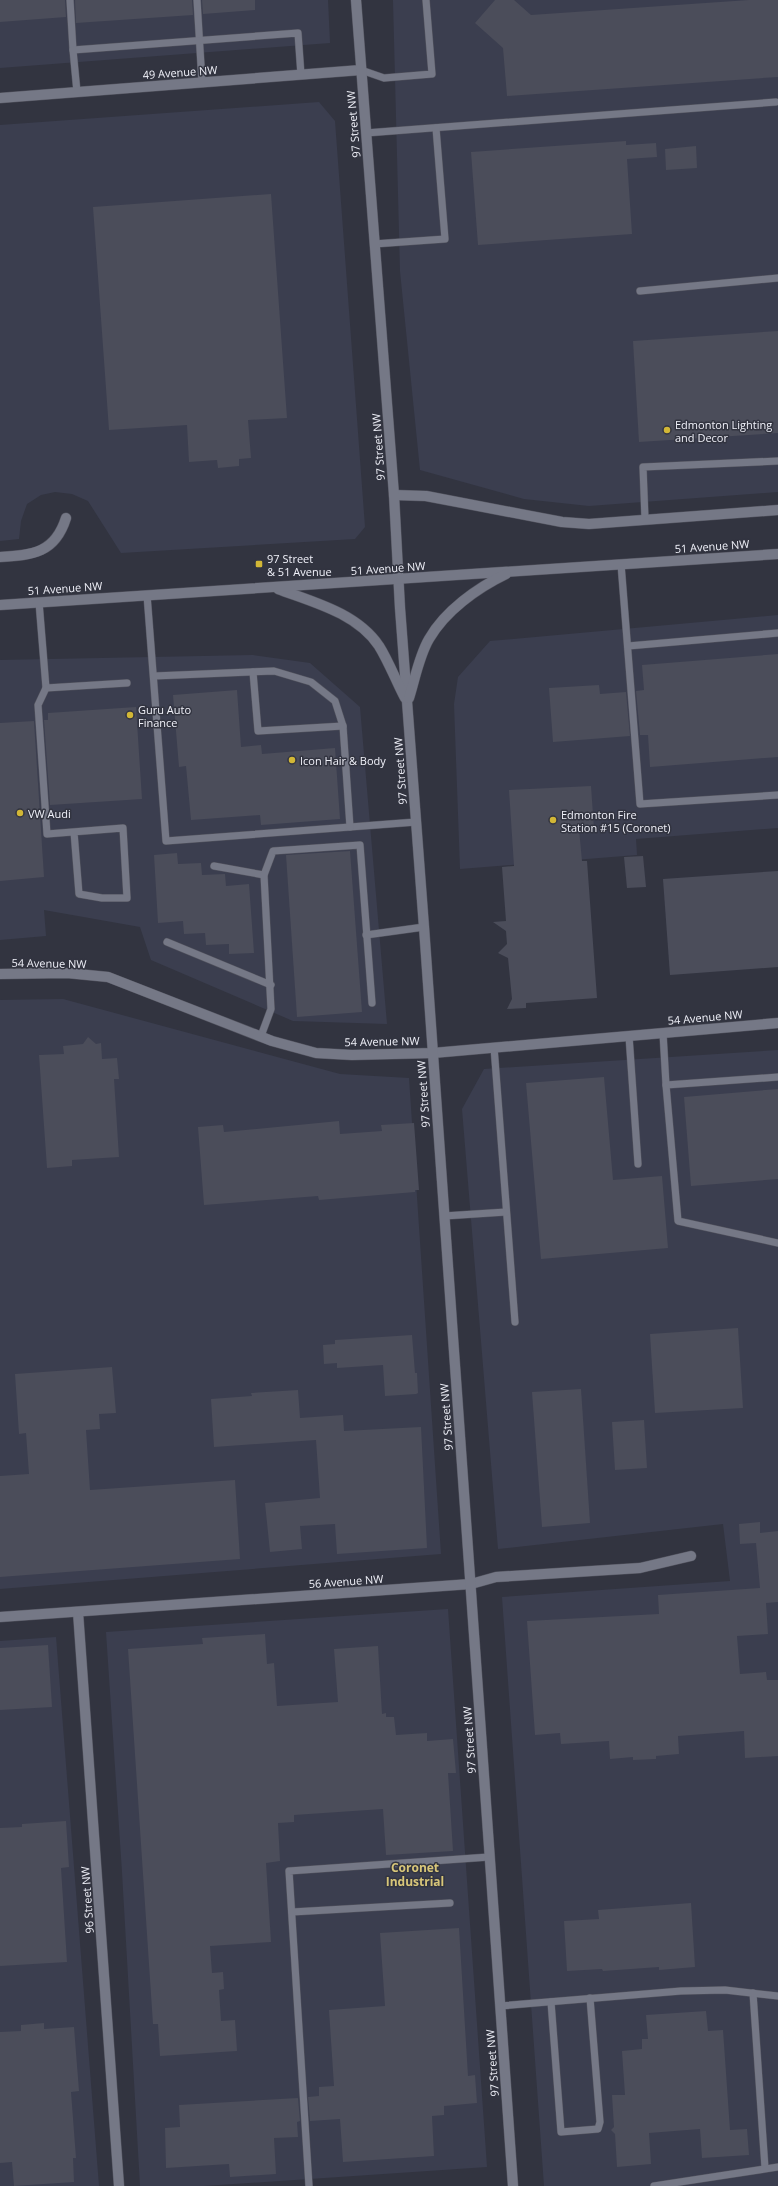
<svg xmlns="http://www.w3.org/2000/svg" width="778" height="2186" font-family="'Open Sans',sans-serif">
<rect width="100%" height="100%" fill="#323440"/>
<!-- built -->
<g fill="#3b3e4f">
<polygon points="0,0 328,0 330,43 0,68"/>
<polygon points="393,0 778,0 778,492 589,506 524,499 420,470 400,271"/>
<polygon points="319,102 335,121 365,527 355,539 121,553 88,501 72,494 55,492 41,495 27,504 21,521 19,539 0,541 0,125"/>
<polygon points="778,615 778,828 636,839 637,855 460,869 454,704 458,677 490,641"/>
<polygon points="253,655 310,663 360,707 387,1024 293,1021 151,960 140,927 44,910 46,936 0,940 0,660"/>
<polygon points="63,999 340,1074 409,1078 441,1554 0,1589 0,1000"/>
<polygon points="778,1050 778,2186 544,2186 502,1597 730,1581 723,1524 498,1549 462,1109 484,1069"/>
<polygon points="448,1609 487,2167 204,2186 140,2186 122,1872 106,1632"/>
<polygon points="56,1637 99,2186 0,2186 0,1641"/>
</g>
<!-- building -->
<g fill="#4b4d5a">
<polygon points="0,0 65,0 66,17 0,22"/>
<polygon points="75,0 192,0 193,15 76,23"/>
<polygon points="202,0 255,0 255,10 203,14"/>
<polygon points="495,0 514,0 531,15 749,0 778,0 778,77 507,96 503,48 475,23"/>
<polygon points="626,141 626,145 656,143 657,157 627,159 632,234 478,245 471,152"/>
<polygon points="696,146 697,168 666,170 665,149"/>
<polygon points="271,194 287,418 248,420 251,458 239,459 239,466 218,468 217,460 189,462 187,425 109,430 93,207"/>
<polygon points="778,331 778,433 639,442 633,341"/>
<polygon points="778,654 778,757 650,767 648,735 640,735 636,691 644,690 642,665"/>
<polygon points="599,685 600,694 626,692 630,736 553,742 549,688"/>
<polygon points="237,690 241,747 261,745 262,754 335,748 340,819 261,825 260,815 191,820 186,766 179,767 173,695"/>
<polygon points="136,707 142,799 50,805 44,720 48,720 48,713"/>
<polygon points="34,721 44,877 0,881 0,723"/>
<polygon points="591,786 594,829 579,829 582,861 587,861 597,998 526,1003 526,1008 507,1009 512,999 508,958 498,953 507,944 506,931 493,922 506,921 502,867 514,866 509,790"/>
<polygon points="350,851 362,1012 297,1017 286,855"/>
<polygon points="177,853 178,864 201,863 202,875 225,874 226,886 249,884 254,953 229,954 229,944 206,945 205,933 184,934 183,921 158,923 154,855"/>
<polygon points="643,856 646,887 627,888 624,857"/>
<polygon points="778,871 778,967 670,975 663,879"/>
<polygon points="88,1037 96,1044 101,1043 102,1059 117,1058 119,1079 114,1079 119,1157 72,1160 72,1166 47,1168 39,1055 64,1054 63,1046 83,1044"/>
<polygon points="604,1077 613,1180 662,1176 668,1248 541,1259 526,1083"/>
<polygon points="778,1089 778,1179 691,1186 684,1097"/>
<polygon points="339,1121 340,1134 382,1131 381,1125 414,1123 419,1190 415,1190 415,1192 319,1200 318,1196 204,1205 198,1127 223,1125 224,1132"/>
<polygon points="738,1328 743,1408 655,1413 650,1334"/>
<polygon points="412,1335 415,1373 417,1373 418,1393 416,1394 385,1396 383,1365 337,1368 337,1363 324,1364 323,1345 335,1344 335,1340"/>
<polygon points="112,1367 116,1413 99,1414 100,1429 86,1430 90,1490 235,1480 240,1559 0,1577 0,1476 29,1474 26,1433 19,1434 15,1374"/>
<polygon points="581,1389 590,1523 542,1527 532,1392"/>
<polygon points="298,1390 300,1418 343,1415 344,1431 421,1427 427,1548 337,1554 335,1524 300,1526 302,1549 270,1552 265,1503 320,1498 316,1440 214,1447 211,1399 252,1396 251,1393"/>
<polygon points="644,1420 647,1468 615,1470 612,1422"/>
<polygon points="760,1522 760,1533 778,1531 778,1602 766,1603 768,1634 737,1636 740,1674 766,1672 767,1680 778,1680 778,1756 745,1758 744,1731 678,1736 679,1754 656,1756 656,1759 633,1760 633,1757 610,1759 609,1741 561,1744 560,1733 535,1735 527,1621 659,1614 658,1595 760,1588 756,1543 740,1544 739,1524"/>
<polygon points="265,1634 267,1664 274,1663 277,1706 338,1702 334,1649 378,1646 382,1714 386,1713 386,1717 394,1717 396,1735 427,1733 427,1741 453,1739 456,1773 448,1773 453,1851 386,1855 383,1809 294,1815 294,1822 278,1823 280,1861 266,1863 271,1942 210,1946 212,1973 223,1972 224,1989 219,1990 221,2021 235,2020 237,2051 160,2056 158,2024 153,2024 128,1649 203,1644 202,1638"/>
<polygon points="48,1645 52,1707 0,1710 0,1648"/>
<polygon points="66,1821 69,1867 61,1868 67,1962 0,1966 0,1828 22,1827 22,1824"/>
<polygon points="691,1903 695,1967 659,1970 659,1967 603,1971 602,1969 567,1971 564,1921 599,1919 598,1910"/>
<polygon points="459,1928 468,2076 475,2075 477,2103 444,2106 444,2115 432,2116 434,2156 343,2162 340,2119 310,2121 308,2097 319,2096 319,2087 334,2086 329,2010 385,2006 380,1933"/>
<polygon points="706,2011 708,2031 723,2030 730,2130 747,2129 749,2155 702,2158 700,2129 649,2133 651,2164 617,2167 615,2134 611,2130 614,2127 612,2095 625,2095 622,2051 642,2049 642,2039 648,2039 646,2015"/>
<polygon points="44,2023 44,2029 74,2027 79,2091 71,2092 76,2158 73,2158 74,2182 14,2186 12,2162 0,2163 0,2032 21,2031 21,2025"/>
<polygon points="298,2098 300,2121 297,2122 298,2137 274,2138 276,2174 230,2177 229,2164 166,2168 165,2128 180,2127 179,2105"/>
</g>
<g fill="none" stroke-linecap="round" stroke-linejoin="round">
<!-- lane casing -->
<g stroke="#52535e" stroke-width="8">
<g id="lane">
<polyline points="70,0 73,50"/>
<polyline points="197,0 202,82"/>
<polyline points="361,70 384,78 432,74 426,0"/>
<polyline points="77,92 73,50 298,33 301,75"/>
<polyline points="366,133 776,102"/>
<polyline points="374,244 445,239 436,128"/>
<polyline points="640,291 778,278"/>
<polyline points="645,519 643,467 778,461"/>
<polyline points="621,564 640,804 778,795"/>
<polyline points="147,595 166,841 416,822"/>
<polyline points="39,602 46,688 127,683"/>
<polyline points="628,646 778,633"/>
<polyline points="253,672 258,731 343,726"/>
<polyline points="154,676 274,671 311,682 335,701 343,726 350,827"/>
<polyline points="46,688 38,705 47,834 123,828 127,898 102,898 79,894 74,832"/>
<polyline points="214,866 264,875"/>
<polyline points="366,935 424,927"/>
<polyline points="167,942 271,985"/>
<polyline points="663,1033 666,1085 778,1077"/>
<polyline points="261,1036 271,1009 264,875 273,851 360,845 372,1003"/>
<polyline points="629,1036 638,1164"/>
<polyline points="494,1047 515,1322"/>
<polyline points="666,1085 678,1221 778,1243"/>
<polyline points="444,1216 506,1212"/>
<polyline points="292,1912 450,1903"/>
<polyline points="753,1993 765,2168"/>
<polyline points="551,2002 561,2132 598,2129 600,2122 590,1998"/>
<polyline points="500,2006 681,1991 725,1990 778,1996"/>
<polyline points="309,2186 289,1871 489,1857"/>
<polyline points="654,2186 778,2167"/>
</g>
</g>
<!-- street casing -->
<g stroke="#52535e" stroke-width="11">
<g id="street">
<polyline points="0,98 361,70"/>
<polyline points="394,495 426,496 562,522 589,524 778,510"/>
<path d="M0,557C33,555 55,553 66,518"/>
<polyline points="0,974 67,973 108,977 272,1041 316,1053 352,1055 433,1053 778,1023"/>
<polyline points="78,1612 119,2186"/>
<polyline points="0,1617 471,1584 496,1577 640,1568 691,1556"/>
</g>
</g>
<!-- secondary casing -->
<g stroke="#52535e" stroke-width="11">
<g id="secondary">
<polyline points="356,0 394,495 400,608 424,927 513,2186"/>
<path d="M278,589C313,602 357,613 379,646C389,662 396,681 405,698"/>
<polyline points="0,605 778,554"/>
<path d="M409,698C415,679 419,656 429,639C445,611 477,588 506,574"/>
</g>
</g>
<!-- lane -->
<use href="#lane" stroke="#757886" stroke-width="7"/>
<!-- street -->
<use href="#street" stroke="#757886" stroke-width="10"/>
<!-- secondary -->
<use href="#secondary" stroke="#757886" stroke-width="10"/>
</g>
<!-- markers -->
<g fill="#d2b736" stroke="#323440" stroke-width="1.5">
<circle cx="667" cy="430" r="4"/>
<rect x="255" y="560" width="8" height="8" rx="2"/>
<circle cx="130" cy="715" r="4"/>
<circle cx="292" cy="760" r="4"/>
<circle cx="20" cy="813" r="4"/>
<circle cx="553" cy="820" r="4"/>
</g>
<g text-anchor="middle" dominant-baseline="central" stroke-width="3" stroke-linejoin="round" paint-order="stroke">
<!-- street labels -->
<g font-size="11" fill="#f0f1f9" stroke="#323440">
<text transform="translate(180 72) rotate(-4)">49 Avenue NW</text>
<text transform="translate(353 124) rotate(-95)">97 Street NW</text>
<text transform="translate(378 447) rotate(-94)">97 Street NW</text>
<text transform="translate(712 546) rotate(-4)">51 Avenue NW</text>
<text transform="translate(388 568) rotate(-4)">51 Avenue NW</text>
<text transform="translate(65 588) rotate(-4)">51 Avenue NW</text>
<text transform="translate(400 771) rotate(-94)">97 Street NW</text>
<text transform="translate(49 963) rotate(1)">54 Avenue NW</text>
<text transform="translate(705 1017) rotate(-5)">54 Avenue NW</text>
<text transform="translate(382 1041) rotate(-1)">54 Avenue NW</text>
<text transform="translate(423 1094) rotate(-94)">97 Street NW</text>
<text transform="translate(446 1417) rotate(-94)">97 Street NW</text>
<text transform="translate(346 1581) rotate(-4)">56 Avenue NW</text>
<text transform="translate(469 1740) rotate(-94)">97 Street NW</text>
<text transform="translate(87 1900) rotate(-94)">96 Street NW</text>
<text transform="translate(492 2063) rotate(-94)">97 Street NW</text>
</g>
<!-- poi labels -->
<g font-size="11" fill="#f0f1f9" stroke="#323440" text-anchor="start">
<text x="675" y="424">Edmonton Lighting<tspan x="675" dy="13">and Decor</tspan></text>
<text x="267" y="558">97 Street<tspan x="267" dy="13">&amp; 51 Avenue</tspan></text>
<text x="138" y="709">Guru Auto<tspan x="138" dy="13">Finance</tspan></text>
<text x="300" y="760">Icon Hair &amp; Body</text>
<text x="28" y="813">VW Audi</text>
<text x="561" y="814">Edmonton Fire<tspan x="561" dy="13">Station #15 (Coronet)</tspan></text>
</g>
<!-- neighbourhood labels -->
<g font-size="12" font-weight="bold" fill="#d8c679" stroke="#323440">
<text x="415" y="1867">Coronet<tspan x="415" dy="14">Industrial</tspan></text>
</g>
</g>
</svg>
